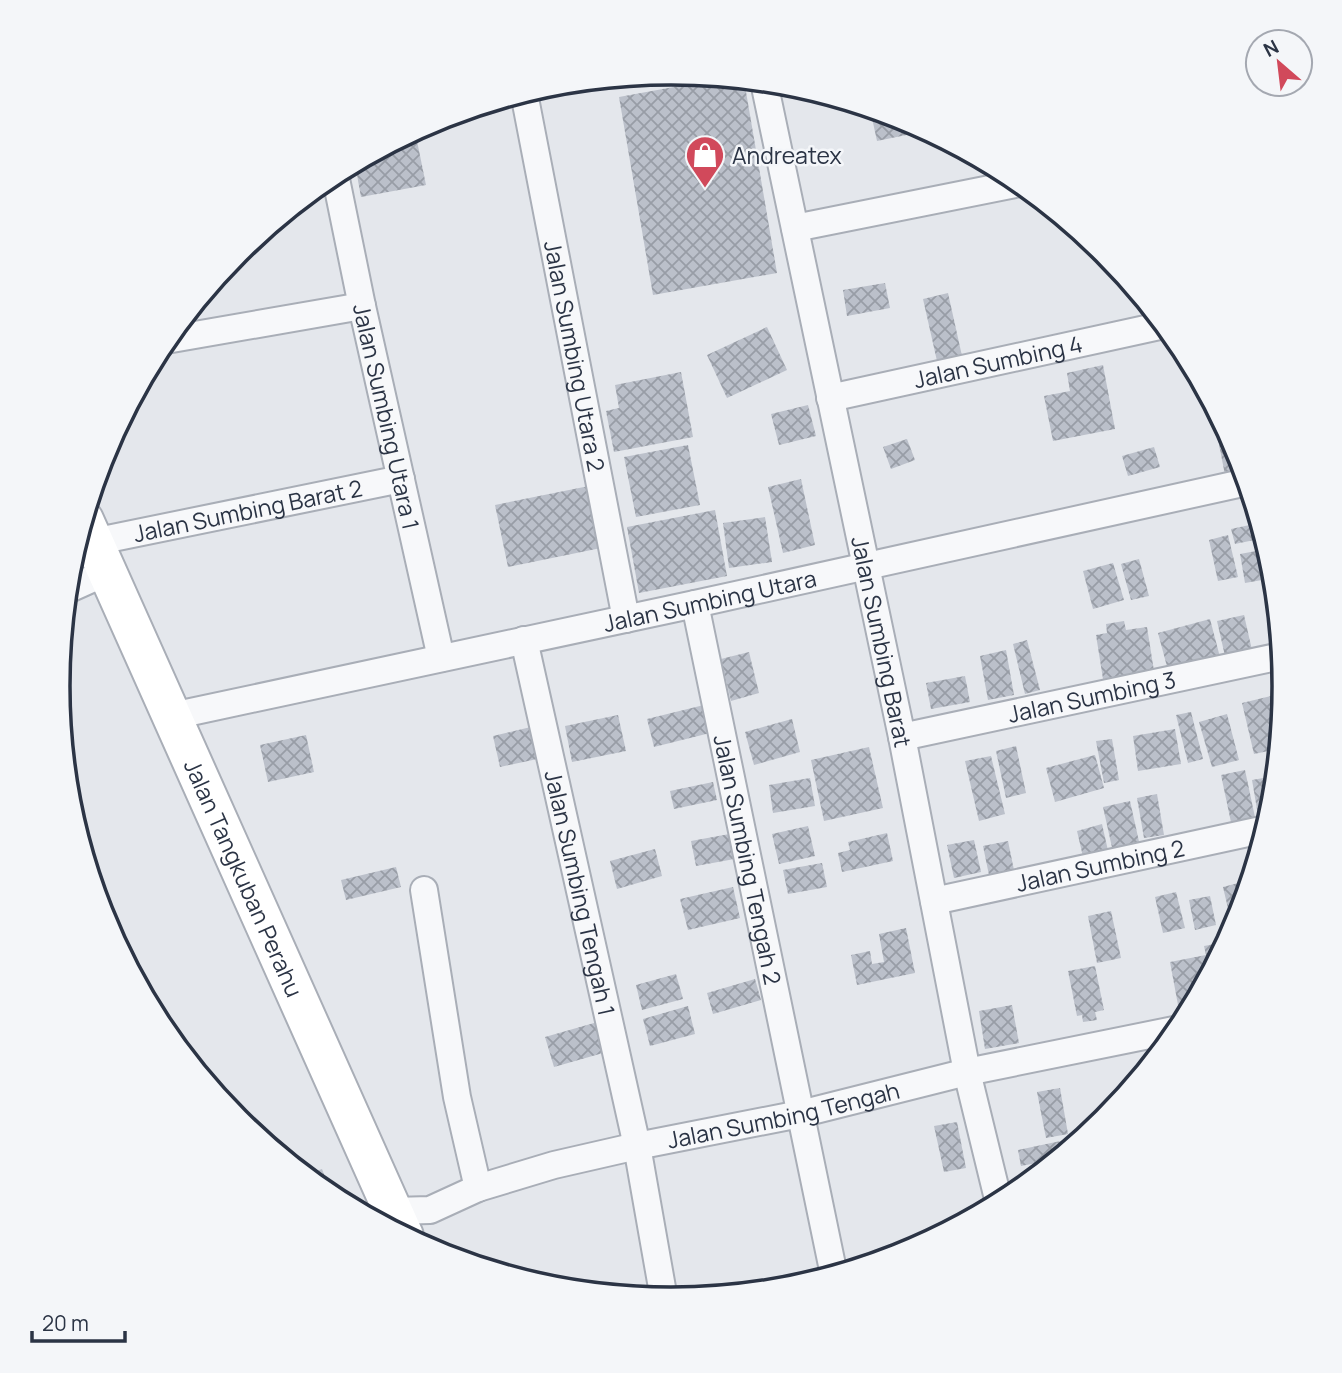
<svg xmlns="http://www.w3.org/2000/svg" width="1342" height="1373" font-family="Manrope,sans-serif">
<defs>
<pattern id="building-cross-hatch" width="8" height="8" patternUnits="userSpaceOnUse" patternTransform="scale(1.75)"><rect width="8" height="8" fill="#bbc0ca"/><path d="M0 0l8 8M0 8l8-8" fill="none" stroke="#989da6"/></pattern>
</defs>
<rect width="100%" height="100%" fill="#e4e7ec"/>
<!-- building -->
<g fill="url(#building-cross-hatch)">
<polygon points="723,78 744,80 777,273 653,295 619,97"/>
<polygon points="870,109 906,120 926,131 877,141"/>
<polygon points="416,136 426,185 361,197 355,164 402,138"/>
<polygon points="316,188 318,200 297,204 312,192"/>
<polygon points="885,283 890,308 847,316 843,290"/>
<polygon points="948,293 962,356 937,361 923,299"/>
<polygon points="767,327 787,370 727,398 707,355"/>
<polygon points="1103,365 1115,429 1053,441 1044,396 1070,391 1067,373"/>
<polygon points="681,372 693,437 614,452 606,411 619,408 615,385"/>
<polygon points="808,405 816,436 779,445 771,414"/>
<polygon points="1217,413 1238,452 1245,476 1226,480 1213,414"/>
<polygon points="907,439 915,460 891,469 883,447"/>
<polygon points="688,445 700,505 636,517 624,457"/>
<polygon points="1154,447 1160,467 1128,476 1122,456"/>
<polygon points="801,479 815,545 783,553 768,487"/>
<polygon points="589,486 601,548 508,567 495,505"/>
<polygon points="715,510 727,576 639,593 627,527"/>
<polygon points="765,517 772,562 729,568 723,523"/>
<polygon points="1259,523 1264,538 1235,544 1231,529"/>
<polygon points="1228,535 1238,577 1218,581 1209,540"/>
<polygon points="1267,549 1274,578 1245,583 1240,554"/>
<polygon points="1139,559 1149,596 1131,600 1121,564"/>
<polygon points="1113,563 1124,600 1093,609 1083,571"/>
<polygon points="1244,615 1252,650 1225,656 1217,621"/>
<polygon points="1210,619 1221,661 1169,674 1158,633"/>
<polygon points="1124,621 1126,630 1147,627 1154,671 1103,679 1096,635 1107,633 1106,624"/>
<polygon points="1027,640 1040,690 1025,694 1013,644"/>
<polygon points="1006,650 1014,695 988,700 980,656"/>
<polygon points="749,652 759,693 731,701 721,659"/>
<polygon points="965,676 970,702 931,709 926,683"/>
<polygon points="1284,693 1278,749 1254,754 1242,703"/>
<polygon points="708,704 714,732 654,747 647,719"/>
<polygon points="1191,712 1203,759 1188,763 1176,715"/>
<polygon points="1227,714 1239,760 1212,767 1199,722"/>
<polygon points="618,715 626,751 572,762 565,726"/>
<polygon points="792,719 800,752 754,765 745,732"/>
<polygon points="535,726 542,758 500,767 493,736"/>
<polygon points="1175,729 1181,764 1138,771 1133,736"/>
<polygon points="306,735 314,772 268,782 260,745"/>
<polygon points="1112,739 1119,780 1104,783 1096,741"/>
<polygon points="1016,746 1026,793 1006,798 996,751"/>
<polygon points="869,747 883,808 824,821 811,760"/>
<polygon points="1095,755 1104,788 1055,802 1046,768"/>
<polygon points="991,756 1005,814 979,821 965,761"/>
<polygon points="1245,770 1256,822 1232,827 1221,775"/>
<polygon points="1275,776 1272,807 1268,820 1259,821 1252,780"/>
<polygon points="810,778 815,806 773,813 769,785"/>
<polygon points="713,782 717,800 674,809 670,791"/>
<polygon points="1157,794 1164,835 1144,838 1137,798"/>
<polygon points="1130,801 1140,846 1113,852 1103,807"/>
<polygon points="1102,824 1109,855 1084,861 1077,831"/>
<polygon points="808,826 815,856 779,864 772,834"/>
<polygon points="735,833 740,858 696,866 691,841"/>
<polygon points="887,833 893,861 842,872 838,853 850,850 848,842"/>
<polygon points="974,840 981,872 954,878 947,845"/>
<polygon points="1008,841 1015,875 990,880 983,846"/>
<polygon points="655,849 662,876 617,889 610,861"/>
<polygon points="822,863 827,887 788,894 783,870"/>
<polygon points="396,867 401,887 346,900 341,880"/>
<polygon points="1242,882 1245,896 1233,930 1223,887"/>
<polygon points="733,887 740,918 688,930 680,899"/>
<polygon points="1176,892 1185,928 1163,933 1155,897"/>
<polygon points="1210,896 1216,925 1195,930 1189,900"/>
<polygon points="1111,911 1121,958 1097,963 1088,916"/>
<polygon points="906,928 915,973 857,985 851,955 870,951 872,964 884,962 879,934"/>
<polygon points="1220,943 1222,950 1195,1001 1178,1005 1170,962 1206,955 1204,946"/>
<polygon points="1095,966 1104,1010 1095,1012 1097,1020 1083,1022 1082,1015 1077,1016 1068,971"/>
<polygon points="676,974 683,999 642,1010 636,985"/>
<polygon points="755,979 761,1000 713,1014 707,993"/>
<polygon points="1012,1005 1019,1043 985,1049 979,1011"/>
<polygon points="688,1006 695,1034 650,1046 643,1019"/>
<polygon points="601,1021 610,1051 554,1067 545,1037"/>
<polygon points="1060,1088 1068,1134 1046,1138 1037,1092"/>
<polygon points="957,1122 966,1168 944,1172 934,1126"/>
<polygon points="1070,1139 1072,1147 1057,1159 1021,1166 1018,1150"/>
<polygon points="322,1169 333,1198 305,1175"/>
</g>
<g fill="none" stroke-linecap="round" stroke-linejoin="round">
<!-- street casing -->
<g stroke="#a9aeb7" stroke-width="30">
<g id="street">
<path id="s1" d="M764,82L902,737L967,1072L999,1203"/>
<path id="s2" d="M524,93L626,619"/>
<path id="s3" d="M335,174L362,306L441,658"/>
<polyline points="795,228 1020,183"/>
<polyline points="166,340 362,306"/>
<path id="s4" d="M830,398L1164,325"/>
<path id="s5" d="M93,542L401,479"/>
<polyline points="67,590 107,572"/>
<path id="s6" d="M695,604L834,1275"/>
<path id="s7" d="M524,640L637,1146L664,1299"/>
<path id="s8" d="M172,716L695,604L1247,482"/>
<path id="s9" d="M902,737L1281,656"/>
<polyline points="424,890 457,1097 478,1188"/>
<path id="s10" d="M934,901L1266,829"/>
<path id="s11" d="M393,1211L430,1210L478,1188L554,1165L637,1146L800,1114L967,1072L1179,1029"/>
</g>
</g>
<!-- secondary casing -->
<g stroke="#a9aeb7" stroke-width="42">
<g id="secondary">
<path id="s12" d="M84,520L404,1236"/>
</g>
</g>
<!-- street -->
<use href="#street" stroke="#f7f8fa" stroke-width="26"/>
<!-- secondary -->
<use href="#secondary" stroke="#fff" stroke-width="38"/>
</g>
<!-- icons -->
<defs>
<g id="shop-pin" transform="scale(2.0125)"><path d="M0 17L-7.5 6A9.5 9.5 0 1 1 7.5 6Z" fill="#d1495b" stroke="#f4f6f9"/><path d="M-5-2.5h2.3a2.7 3.5 0 0 1 5.4 0H5L5.5 6h-11ZM-1.5-2.5h3a1.5 2.3 0 0 0-3 0Z" fill="#fff"/></g>
</defs>
<g fill-rule="evenodd">
<use href="#shop-pin" x="705" y="155"/>
</g>
<g text-anchor="middle" dominant-baseline="central" stroke-width="5" stroke-linejoin="round" paint-order="stroke">
<!-- poi labels -->
<g font-size="23" fill="#2b3445" stroke="#f4f6f9" text-anchor="start">
<text x="732" y="155">Andreatex</text>
</g>
<!-- street labels -->
<g font-size="23" fill="#2b3445" stroke="#f4f6f9">
<text stroke="none"><textPath href="#s2" startOffset="268">Jalan Sumbing Utara 2</textPath></text>
<text stroke="none"><textPath href="#s4" startOffset="172">Jalan Sumbing 4</textPath></text>
<text stroke="none"><textPath href="#s3" startOffset="248">Jalan Sumbing Utara 1</textPath></text>
<text stroke="none"><textPath href="#s5" startOffset="158">Jalan Sumbing Barat 2</textPath></text>
<text stroke="none"><textPath href="#s8" startOffset="550">Jalan Sumbing Utara</textPath></text>
<text stroke="none"><textPath href="#s1" startOffset="572">Jalan Sumbing Barat</textPath></text>
<text stroke="none"><textPath href="#s9" startOffset="194">Jalan Sumbing 3</textPath></text>
<text stroke="none"><textPath href="#s6" startOffset="261">Jalan Sumbing Tengah 2</textPath></text>
<text stroke="none"><textPath href="#s10" startOffset="170">Jalan Sumbing 2</textPath></text>
<text stroke="none"><textPath href="#s12" startOffset="392">Jalan Tangkuban Perahu</textPath></text>
<text stroke="none"><textPath href="#s7" startOffset="259">Jalan Sumbing Tengah 1</textPath></text>
<text stroke="none"><textPath href="#s11" startOffset="404">Jalan Sumbing Tengah</textPath></text>
</g>
</g>
<!-- crop -->
<path d="M0 0H1342V1373H0ZM70 686a601 601 0 1 1 1202 0a601 601 0 1 1-1202 0Z" fill="#f4f6f9" fill-rule="evenodd"/>
<path fill="none" stroke="#2b3445" stroke-width="3.5" d="M70 686a601 601 0 1 1 1202 0a601 601 0 1 1-1202 0Z"/>
<!-- north arrow -->
<g transform="translate(1279 63) rotate(332)"><circle r="33" fill="#f4f6f9" stroke="#a4a8b1" stroke-width="2"/>
<path d="M0-5L12 26L0 18L-12 26Z" fill="#d1495b"/>
<text y="-10" font-size="19" font-weight="bold" text-anchor="middle" fill="#2b3445">N</text>
</g>
<!-- scale -->
<path d="M32 1331v10h93v-10" fill="none" stroke="#2b3445" stroke-width="3.5"/>
<text x="42" y="1331" font-size="21" fill="#2b3445" stroke="#f4f6f9" stroke-width="5" paint-order="stroke">20 m</text>
</svg>
